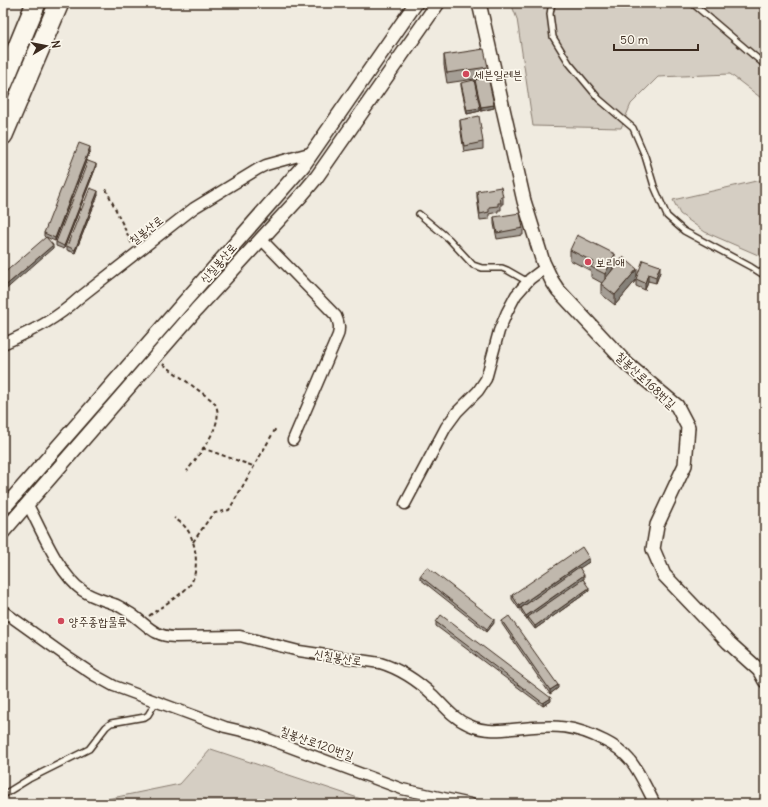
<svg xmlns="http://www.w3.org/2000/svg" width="768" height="807" font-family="Delius,'Poor Story',sans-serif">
<rect width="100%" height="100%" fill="#f0ebe0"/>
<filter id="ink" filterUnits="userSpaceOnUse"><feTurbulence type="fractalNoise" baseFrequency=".025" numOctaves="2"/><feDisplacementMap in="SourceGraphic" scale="8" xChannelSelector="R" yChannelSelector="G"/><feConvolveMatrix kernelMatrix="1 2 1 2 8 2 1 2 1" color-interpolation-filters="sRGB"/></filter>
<g filter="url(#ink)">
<!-- green -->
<g fill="#d5cec3" stroke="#887c70">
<polygon points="511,3 765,3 765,101 730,74 658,77 631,104 621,128 533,126 517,19"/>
<polygon points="765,179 765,258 705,232 680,214 673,200"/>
<polygon points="211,749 376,804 83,804 180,784"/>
</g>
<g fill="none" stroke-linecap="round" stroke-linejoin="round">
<!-- service casing -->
<g stroke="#3b2a1e" stroke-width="8">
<g id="service">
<polyline points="552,3 550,14 553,37 569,63 599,99 633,128 645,156 654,186 667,216 684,231 751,267 765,276"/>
<polyline points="692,3 765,65"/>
<polyline points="419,214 449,239 473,265 482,268 502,268 507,270 528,282"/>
<polyline points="3,795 29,779 89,749 106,727 111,723 145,717 148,715 156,702"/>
</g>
</g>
<!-- minor casing -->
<g stroke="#3b2a1e" stroke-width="13">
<g id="minor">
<path d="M261,239L336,316C339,323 340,327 338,335L293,440"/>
<path d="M3,344C33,330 54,321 79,298L194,208L258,169L266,165L313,152"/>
<path d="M27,503C41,529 59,575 83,591C93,598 104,600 114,604C120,606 125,610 130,613C148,625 152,636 175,637L240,636L299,651L380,663C400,669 419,682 434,696C445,707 454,719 469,725C486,733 504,730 523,728C556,725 574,725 605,741C613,745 621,750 627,757C637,766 648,791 655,804"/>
<polyline points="405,504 446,427 457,412 478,391 486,379 499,331 507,312 516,295 530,279 546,267"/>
<polyline points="3,611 70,659 94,675 114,686 225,727 255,734 402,789 471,804"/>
</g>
</g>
<!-- tertiary casing -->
<g stroke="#3b2a1e" stroke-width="16">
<g id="tertiary">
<polyline points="479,3 524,201 543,262 552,281 558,290 627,364 677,406 688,427 685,465 657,525 653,549 664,575 728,642 759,670 765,681"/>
<polyline points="3,509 303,166 416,3"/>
<polyline points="3,532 196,310 300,197 316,178 438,3"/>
</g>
</g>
<!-- motorway casing -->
<g stroke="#3b2a1e" stroke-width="22">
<g id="motorway">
<polyline points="3,83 36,3"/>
<polyline points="3,135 59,3"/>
</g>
</g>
<!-- path -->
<g stroke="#3b2a1e" stroke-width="2" stroke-dasharray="4 3" stroke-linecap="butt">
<polyline points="106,189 132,244"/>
<path d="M163,364L213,401C229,420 199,454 187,471"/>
<polyline points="202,448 253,466"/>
<polyline points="193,542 211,516 215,513 229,510 276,428"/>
<path d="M149,616C159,608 181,595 189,586C200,573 197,541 186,528C183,524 179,521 174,518"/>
</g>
<!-- service -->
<use href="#service" stroke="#fbf7ec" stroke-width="5"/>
<!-- minor -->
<use href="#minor" stroke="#fbf7ec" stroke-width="10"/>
<!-- tertiary -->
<use href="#tertiary" stroke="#fbf7ec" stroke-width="13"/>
<!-- motorway -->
<use href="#motorway" stroke="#fbf7ec" stroke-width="19"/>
</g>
<!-- wall -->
<g fill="#a59e95" stroke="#3b2a1e">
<polygon points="444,55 488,67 488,77 447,83 444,65"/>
<polygon points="475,80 494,108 481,111 475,83"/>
<polygon points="461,83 480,111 467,114 461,86"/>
<polygon points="460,120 483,142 483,149 464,152 460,126"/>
<polygon points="90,151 55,241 46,237 53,248 45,237 44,236 44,233"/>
<polygon points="96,167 64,249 56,246 56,242"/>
<polygon points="477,191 503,197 503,204 501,204 501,210 498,210 498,212 489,214 489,219 480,220 477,197"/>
<polygon points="98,195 75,253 67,250 67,246"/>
<polygon points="494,217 523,228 523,235 497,239 494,224"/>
<polygon points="570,250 615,264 610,272 637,275 660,272 656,283 648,281 645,290 636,286 636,280 615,305 601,294 601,284 602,283 591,277 591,271 570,260"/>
<polygon points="589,562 579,568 584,579 583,579 589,591 535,629 528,620 528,618 526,619 521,611 521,608 531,601 519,609 512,599 512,595"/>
<polygon points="420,576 494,623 487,632 420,579"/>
<polygon points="502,621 558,688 550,694 502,624"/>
<polygon points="436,622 551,701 543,706 436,626"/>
</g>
<!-- shaded-wall -->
<g fill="#868179" stroke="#3b2a1e">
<polygon points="494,105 494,108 481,111 481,107"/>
<polygon points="480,108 480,111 467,114 467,110"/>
<polygon points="90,147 90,151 55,241 55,238"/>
<polygon points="96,164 96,167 64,249 64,246"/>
<polygon points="98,191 98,195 75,253 75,250"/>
<polygon points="53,245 53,248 3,292 3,288"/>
<polygon points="615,254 615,264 605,284 605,274"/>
<polygon points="660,266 660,272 656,283 656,277"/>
<polygon points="637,269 637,279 615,305 615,295"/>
<polygon points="648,274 648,281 645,290 645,283"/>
<polygon points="589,558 589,562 519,609 519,606"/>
<polygon points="584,575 584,579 529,617 528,617 528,618 526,619 526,616"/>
<polygon points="589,588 589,591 535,629 535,626"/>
<polygon points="494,619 494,623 487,632 487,629"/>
<polygon points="558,685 558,688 550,694 550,690"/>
<polygon points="551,698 551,701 543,706 543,703"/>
</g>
<!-- building -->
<g fill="#c0b8ad" stroke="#3b2a1e">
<polygon points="484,49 488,67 447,73 444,55"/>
<polygon points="488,77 494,105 481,107 475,80"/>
<polygon points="474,80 480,108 467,110 461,83"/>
<polygon points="479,116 483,142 464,146 460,120"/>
<polygon points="79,143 90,147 55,238 44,233"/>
<polygon points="88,161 96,164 64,246 56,242"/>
<polygon points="501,187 503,197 500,197 501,203 498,203 498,206 489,207 489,212 480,214 477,191"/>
<polygon points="90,188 98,191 75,250 67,246"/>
<polygon points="520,213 523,228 497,233 494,217"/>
<polygon points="577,235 615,254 605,274 591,267 594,262 570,250"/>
<polygon points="46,237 53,245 3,288 3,274"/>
<polygon points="623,257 637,269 615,295 601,284"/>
<polygon points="643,260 660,266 656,277 648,274 645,283 636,279"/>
<polygon points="582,547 589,558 519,606 512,595"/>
<polygon points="427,567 494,619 487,629 420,576"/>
<polygon points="579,567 584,575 526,616 521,608"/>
<polygon points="583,579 589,588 535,626 528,617"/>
<polygon points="441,615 551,698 543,703 436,622"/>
<polygon points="509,616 558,685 550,690 502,621"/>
</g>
</g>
<!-- markers -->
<g fill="#d1495b" stroke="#fbf7ec" stroke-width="1.5">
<circle cx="466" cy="74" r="4"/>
<circle cx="588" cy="262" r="4"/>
<circle cx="61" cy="621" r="4"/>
</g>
<g text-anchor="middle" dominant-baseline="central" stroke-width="3.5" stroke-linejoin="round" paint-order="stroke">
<!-- poi labels -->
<g font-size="12" fill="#3b2a1e" stroke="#fbf7ec" text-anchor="start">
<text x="474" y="74">세븐일레븐</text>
<text x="596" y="262">보리애</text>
<text x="69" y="621">양주종합물류</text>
</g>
<!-- street labels -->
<g font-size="12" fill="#3b2a1e" stroke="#fbf7ec">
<text transform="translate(146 230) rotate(-38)">칠봉산로</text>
<text transform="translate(218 263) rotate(-49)">신칠봉산로</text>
<text transform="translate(646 380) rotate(43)">칠봉산로168번길</text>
<text transform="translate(338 657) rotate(9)">신칠봉산로</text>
<text transform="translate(317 743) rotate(20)">칠봉산로120번길</text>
</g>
</g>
<!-- margin -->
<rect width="768" height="807" fill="none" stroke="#fbf7ec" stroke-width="16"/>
<rect x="8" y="8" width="752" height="791" fill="none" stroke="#3b2a1e" stroke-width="1.5" filter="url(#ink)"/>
<!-- north arrow -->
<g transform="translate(46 46) rotate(80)" stroke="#fbf7ec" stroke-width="3" paint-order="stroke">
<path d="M0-3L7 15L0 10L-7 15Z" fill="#3b2a1e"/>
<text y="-6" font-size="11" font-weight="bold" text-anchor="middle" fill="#3b2a1e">N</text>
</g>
<!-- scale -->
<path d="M614 44v6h84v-6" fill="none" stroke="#3b2a1e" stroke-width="2"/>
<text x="620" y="44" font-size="12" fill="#3b2a1e" stroke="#fbf7ec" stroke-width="3" paint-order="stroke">50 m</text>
</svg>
